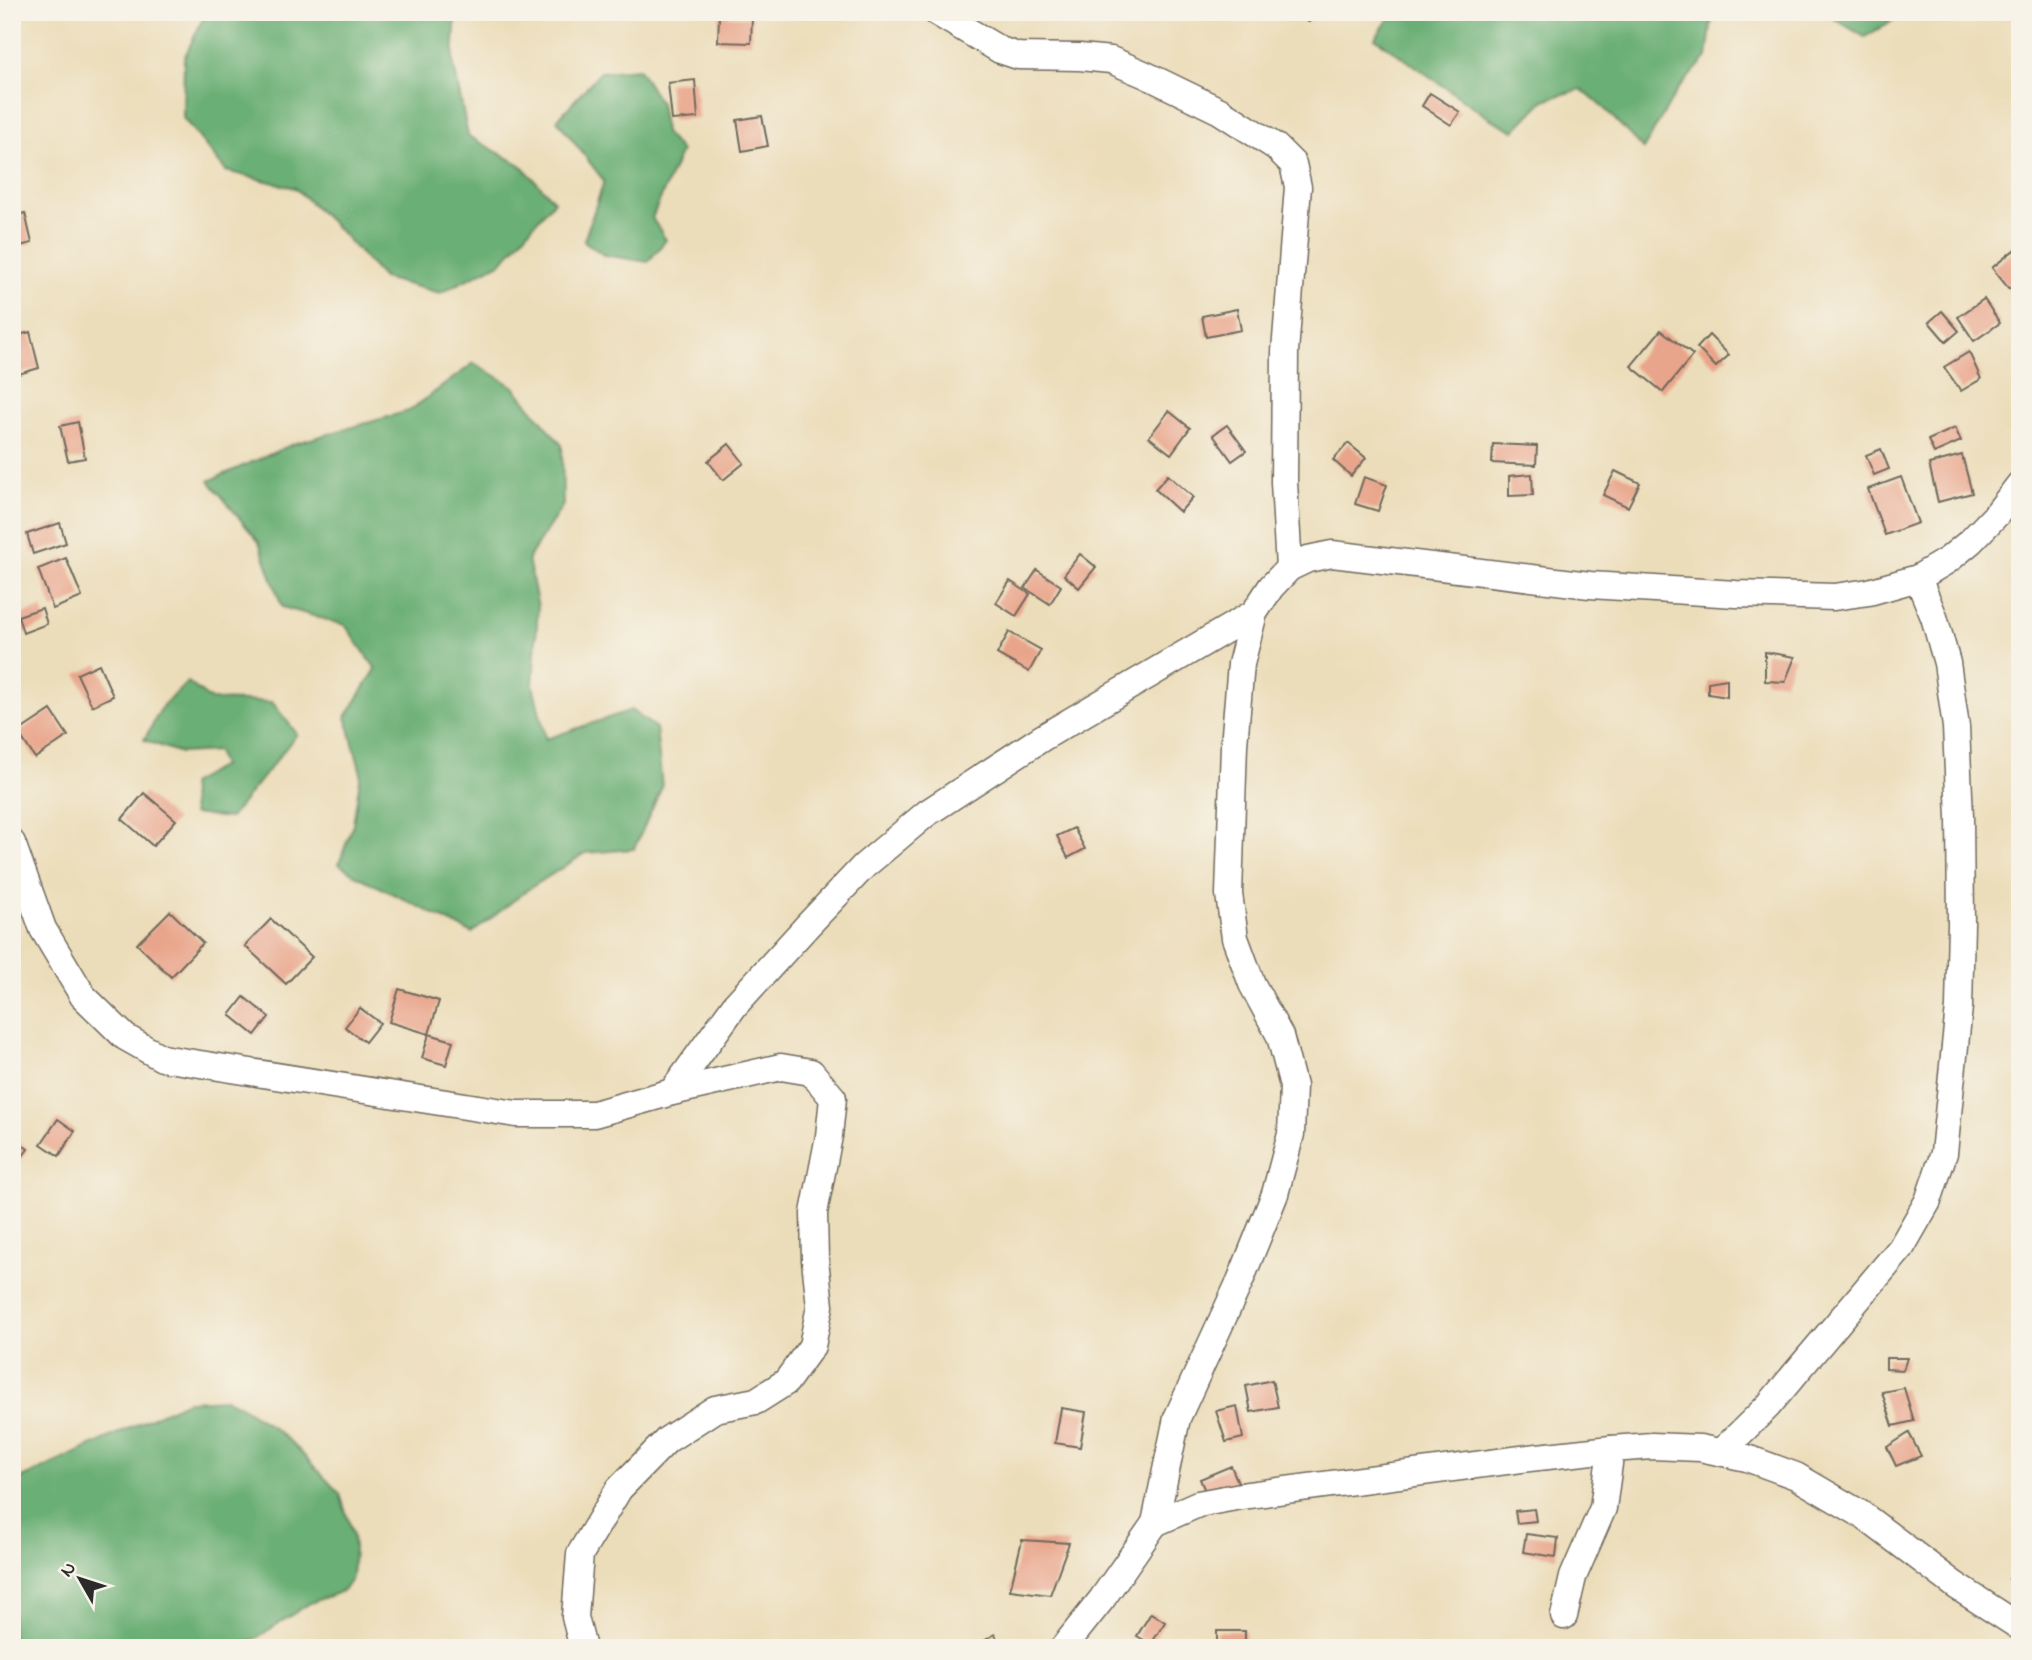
<svg xmlns="http://www.w3.org/2000/svg" width="2032" height="1660" font-family="'Indie Flower',sans-serif">
<rect width="100%" height="100%" fill="#f7f3e8"/>
<filter id="ink" filterUnits="userSpaceOnUse"><feTurbulence type="fractalNoise" baseFrequency=".0143" numOctaves="2"/><feDisplacementMap in="SourceGraphic" scale="14" xChannelSelector="R" yChannelSelector="G"/><feConvolveMatrix kernelMatrix="1 2 1 2 8 2 1 2 1" color-interpolation-filters="sRGB"/></filter>
<filter id="wash" filterUnits="userSpaceOnUse"><feTurbulence type="fractalNoise" baseFrequency=".00686" numOctaves="4" result="noise"/><feDisplacementMap in="SourceGraphic" scale="28" xChannelSelector="R" yChannelSelector="G"/><feGaussianBlur stdDeviation="1.57" result="paint"/><feColorMatrix in="noise" values="0 0 0 0 0 0 0 0 0 0 0 0 0 0 0 0 0 1.4 0 .05"/><feComposite in="paint" operator="in"/></filter>
<g filter="url(#wash)">
<rect width="100%" height="100%" fill="#ecddba"/>
<!-- forest -->
<g fill="#6aaf74" stroke="#4a6d50" stroke-width="2">
<polygon points="206,12 456,12 453,61 468,136 521,165 554,201 502,262 440,293 383,278 342,233 295,188 226,171 183,118 184,58"/>
<polygon points="1394,12 1713,12 1707,57 1678,89 1643,149 1607,111 1581,89 1544,100 1514,131 1489,118 1375,38"/>
<polygon points="1823,12 1906,12 1865,37"/>
<polygon points="639,69 660,103 665,133 681,151 652,218 666,240 648,262 604,255 584,241 604,181 557,120 600,72"/>
<polygon points="474,363 513,386 562,445 563,505 528,559 538,607 533,685 546,739 631,710 656,728 662,787 634,849 586,853 527,890 472,933 355,875 339,864 353,824 361,773 346,717 376,669 345,625 282,607 259,542 209,481 293,444 409,411"/>
<polygon points="188,682 211,700 272,702 297,734 230,818 193,814 190,784 222,766 217,751 180,753 144,740 163,705"/>
<polygon points="227,1399 239,1405 272,1427 293,1444 340,1494 353,1535 354,1549 352,1578 343,1591 310,1603 241,1648 12,1648 12,1483 187,1401"/>
</g>
<g id="blocks">
<!-- building -->
<g fill="#e9a58b">
<polygon points="1282,12 1312,12 1309,22"/>
<polygon points="719,16 752,17 751,43 718,42"/>
<polygon points="695,80 698,118 672,120 668,83"/>
<polygon points="1430,93 1460,112 1451,125 1422,106"/>
<polygon points="762,116 768,146 742,151 737,120"/>
<polygon points="25,213 32,243 12,248 12,216"/>
<polygon points="2014,250 2020,257 2020,281 2009,289 1992,268"/>
<polygon points="1984,299 2000,323 1974,341 1958,317"/>
<polygon points="1237,309 1241,330 1206,337 1202,316"/>
<polygon points="1942,311 1959,331 1946,342 1929,322"/>
<polygon points="1661,330 1693,355 1663,392 1631,366"/>
<polygon points="30,332 39,368 12,376 12,337"/>
<polygon points="1709,335 1729,355 1716,367 1697,348"/>
<polygon points="1969,352 1981,379 1961,391 1944,367"/>
<polygon points="1169,411 1190,428 1171,454 1149,437"/>
<polygon points="78,422 85,458 68,461 60,426"/>
<polygon points="1227,425 1246,451 1232,461 1213,435"/>
<polygon points="1955,428 1961,441 1934,453 1928,440"/>
<polygon points="1348,443 1366,458 1351,476 1333,460"/>
<polygon points="729,444 744,463 723,480 708,461"/>
<polygon points="1493,444 1537,446 1536,465 1492,463"/>
<polygon points="1881,449 1889,469 1874,475 1866,455"/>
<polygon points="1962,455 1972,493 1938,502 1929,464"/>
<polygon points="1615,471 1640,483 1628,507 1603,495"/>
<polygon points="1532,474 1533,495 1509,496 1509,476"/>
<polygon points="1168,475 1193,497 1180,512 1155,489"/>
<polygon points="1364,477 1387,485 1378,511 1355,504"/>
<polygon points="1901,477 1918,523 1885,535 1868,489"/>
<polygon points="60,523 66,543 33,554 27,534"/>
<polygon points="1080,554 1096,567 1079,588 1064,575"/>
<polygon points="66,558 82,597 53,609 38,569"/>
<polygon points="1037,570 1061,586 1050,604 1025,588"/>
<polygon points="1010,581 1030,594 1016,616 996,603"/>
<polygon points="42,608 47,624 23,633 18,616"/>
<polygon points="1009,632 1041,650 1029,672 997,654"/>
<polygon points="1765,652 1795,657 1785,682 1765,681"/>
<polygon points="99,664 113,696 92,706 77,674"/>
<polygon points="1727,679 1727,697 1708,694 1708,682"/>
<polygon points="51,710 68,736 35,758 18,732"/>
<polygon points="144,793 176,820 153,846 122,819"/>
<polygon points="1074,828 1085,849 1068,858 1057,836"/>
<polygon points="170,911 203,943 171,977 137,944"/>
<polygon points="271,919 312,957 286,984 245,946"/>
<polygon points="399,989 439,1001 429,1034 389,1022"/>
<polygon points="244,997 269,1017 255,1035 230,1015"/>
<polygon points="360,1008 380,1023 365,1042 345,1027"/>
<polygon points="429,1034 453,1041 446,1065 422,1058"/>
<polygon points="58,1119 75,1131 59,1156 41,1144"/>
<polygon points="12,1137 28,1149 12,1171"/>
<polygon points="1886,1358 1907,1358 1903,1370 1886,1369"/>
<polygon points="1272,1380 1278,1407 1251,1412 1246,1386"/>
<polygon points="1904,1388 1914,1421 1893,1426 1882,1392"/>
<polygon points="1237,1406 1243,1438 1226,1442 1216,1411"/>
<polygon points="1061,1408 1086,1412 1080,1447 1055,1443"/>
<polygon points="1909,1433 1921,1456 1896,1466 1887,1447"/>
<polygon points="1231,1466 1241,1489 1210,1503 1200,1479"/>
<polygon points="1534,1509 1536,1521 1517,1523 1515,1511"/>
<polygon points="1526,1534 1558,1538 1556,1557 1523,1552"/>
<polygon points="1022,1540 1069,1543 1050,1595 1010,1590"/>
<polygon points="2020,1573 2020,1601 2009,1579"/>
<polygon points="1151,1613 1165,1622 1151,1644 1137,1636"/>
<rect x="1217" y="1631" width="28" height="17"/>
<polygon points="995,1634 1001,1648 973,1648"/>
</g>
</g>
</g>
<g filter="url(#ink)">
<use href="#blocks" fill-opacity="0" stroke="#6f695d" stroke-width="2"/>
<g fill="none" stroke-linecap="round" stroke-linejoin="round">
<!-- minor casing -->
<g stroke="#6f695d" stroke-width="29">
<g id="minor">
<polyline points="936,12 1000,50 1018,56 1080,57 1111,60 1146,75 1220,111 1276,147 1293,164 1298,187 1285,352 1284,482 1289,568"/>
<polyline points="12,843 43,929 83,996 125,1037 162,1058 516,1114 594,1114 672,1092 781,1067 811,1072 833,1098 829,1136 814,1213 815,1260 820,1306 812,1346 786,1382 756,1401 715,1409 667,1440 619,1489 580,1554 575,1617 583,1648"/>
<polyline points="672,1092 735,1005 808,925 864,866 927,813 1042,738 1254,613"/>
<polyline points="1721,1452 1768,1406 1901,1248 1928,1201 1944,1153 1959,1007 1961,924 1960,817 1956,727 1947,663 1934,617 1918,578"/>
<polyline points="1155,1523 1198,1504 1241,1496 1529,1458 1611,1449 1652,1446 1700,1448 1747,1458 1796,1476 1861,1514 1955,1585 2020,1627"/>
<polyline points="1564,1616 1573,1577 1603,1508 1611,1449"/>
<polyline points="1063,1648 1102,1599 1155,1523 1177,1418 1240,1281 1275,1194 1291,1134 1293,1086 1280,1036 1252,984 1235,938 1229,894 1234,745 1241,664 1254,613 1271,587 1289,568 1308,559 1332,554 1590,585 1736,594 1834,597 1869,592 1918,578 1948,560 1971,541 1996,515 2020,484"/>
</g>
</g>
<!-- minor -->
<use href="#minor" stroke="#fff" stroke-width="26"/>
</g>
</g>
<!-- margin -->
<rect width="2032" height="1660" fill="none" stroke="#f7f3e8" stroke-width="42"/>
<!-- north arrow -->
<g transform="translate(80 1579) rotate(309)" stroke="#f7f3e8" stroke-width="5" paint-order="stroke">
<path d="M0-5L12 26L0 18L-12 26Z" fill="#2b2b2b"/>
<text y="-10" font-size="19" font-weight="bold" text-anchor="middle" fill="#2b2b2b">N</text>
</g>
</svg>
